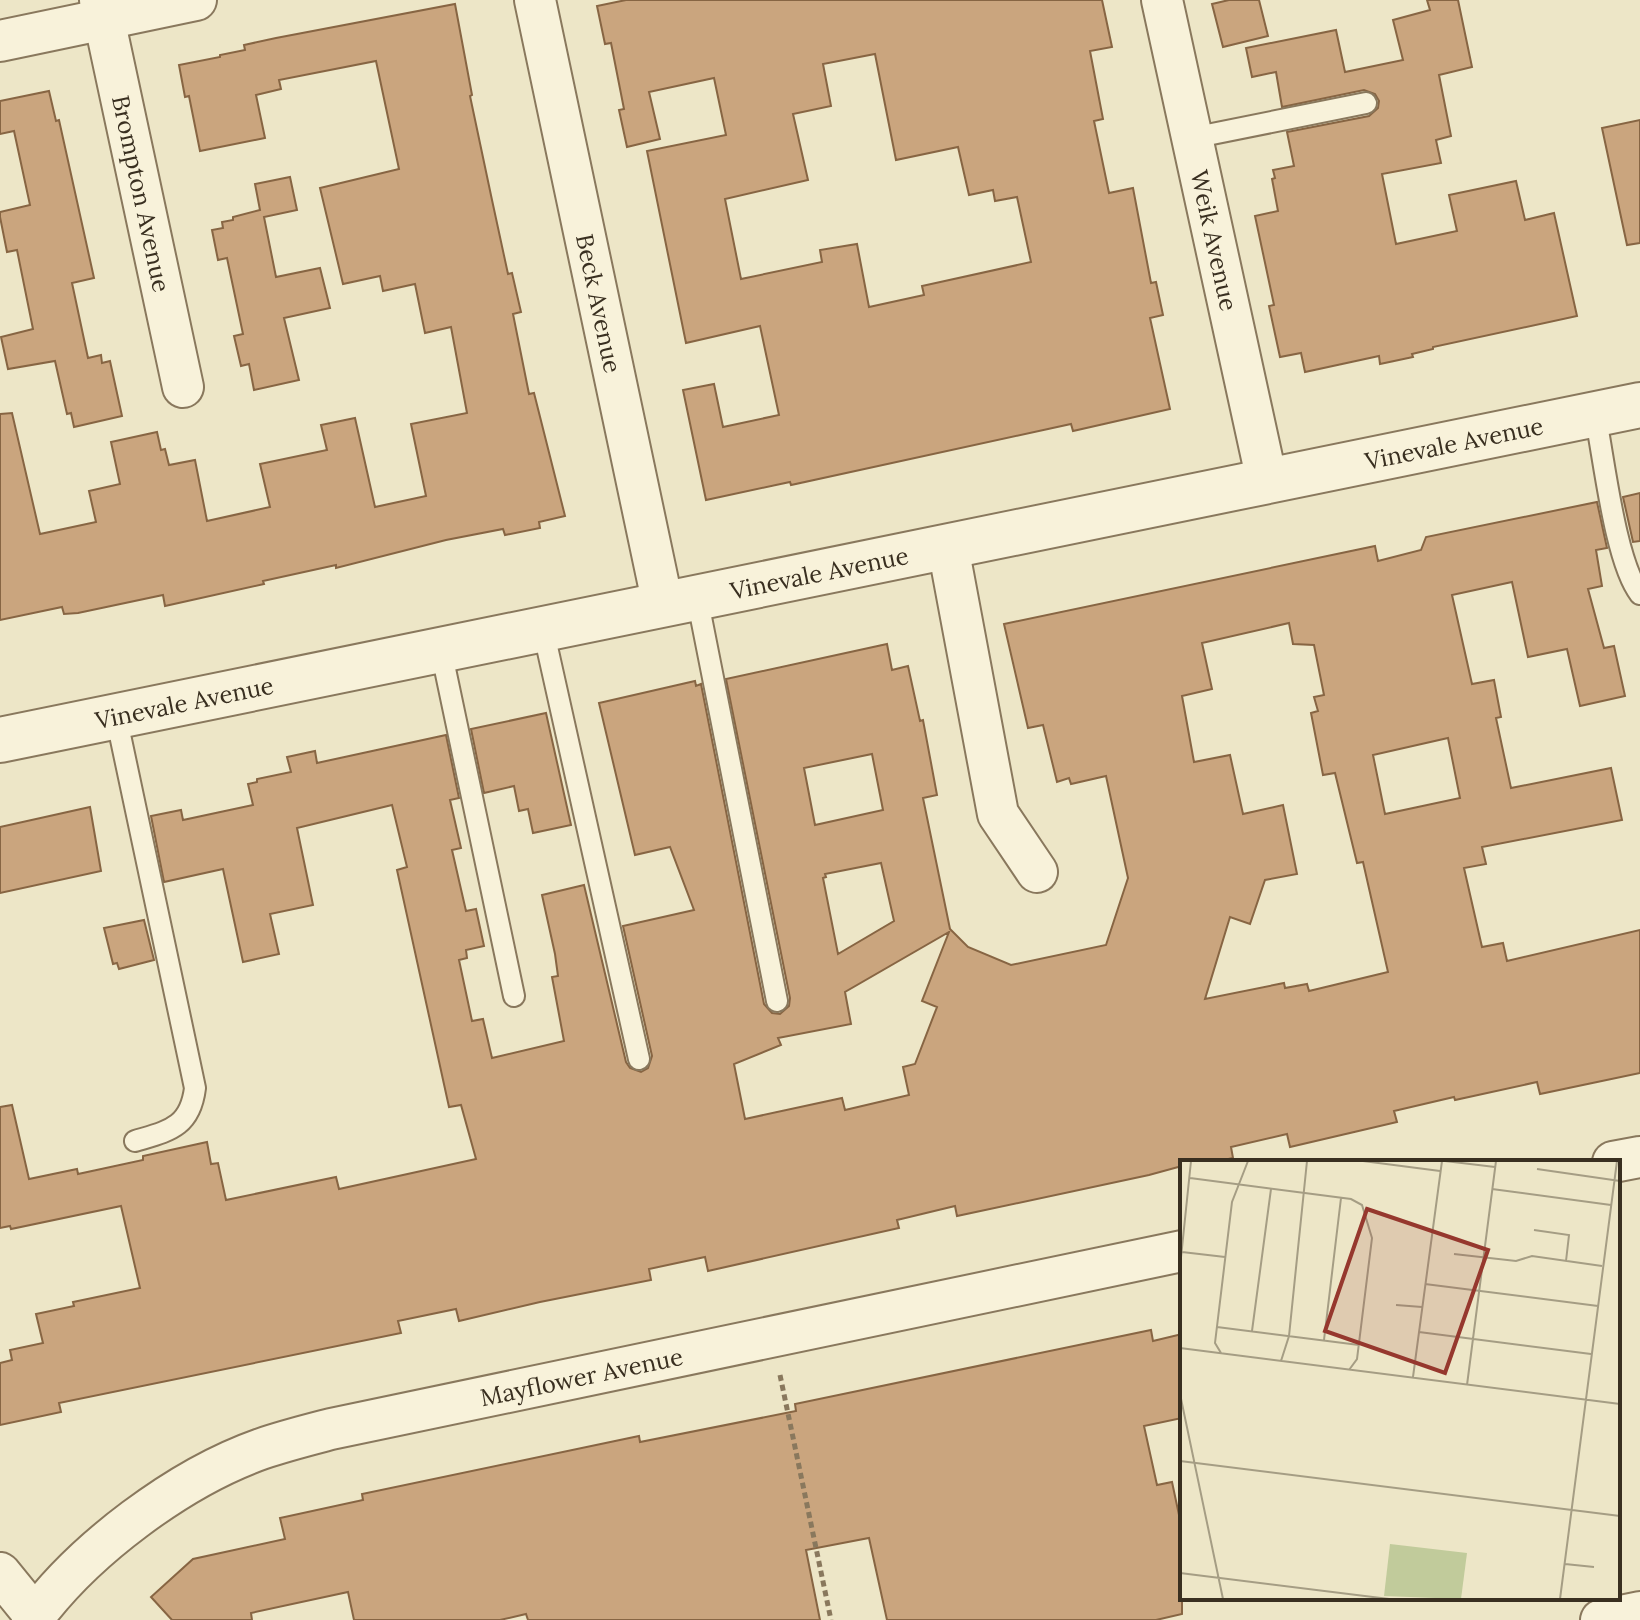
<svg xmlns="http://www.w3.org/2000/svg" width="1640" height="1620" font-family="Lora,serif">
<rect width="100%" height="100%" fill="#ede6c7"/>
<!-- building -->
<g fill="#caa57e" stroke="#876543" stroke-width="2" fill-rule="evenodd">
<path d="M626,0H1102L1112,47L1090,51L1103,119L1094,121L1109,193L1133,188L1151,283L1156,282L1163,315L1150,318L1170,409L1073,431L1071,424L791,485L790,482L706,500L683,390L714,384L723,427L779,415L760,326L686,343L647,151L726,135L714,78L649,92L660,139L627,147L619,110L624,109L611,43L605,44L597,6ZM875,54L896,160L958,147L969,195L993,190L995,201L1017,197L1031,262L922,286L924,295L869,307L857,244L820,250L822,262L741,279L725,199L808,180L793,114L831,106L823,64Z"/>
<polygon points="1229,0 1259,0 1268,36 1223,47 1212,4"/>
<polygon points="1427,0 1458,0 1472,67 1439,75 1451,136 1436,140 1441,163 1382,174 1396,244 1457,231 1449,195 1516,181 1525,220 1554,213 1577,316 1433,347 1433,349 1412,354 1413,357 1380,364 1379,356 1305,372 1301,353 1280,357 1269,306 1274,305 1255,216 1278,211 1272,179 1275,178 1273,170 1294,166 1287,132 1369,116 1378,108 1379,101 1375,94 1364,90 1282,107 1276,72 1252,77 1246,48 1336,30 1345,72 1403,60 1393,20 1430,10"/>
<polygon points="455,4 472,95 470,96 492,200 508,274 512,273 521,312 513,314 529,394 534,393 565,516 539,522 540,528 505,535 503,529 446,540 336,568 336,565 263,581 264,584 165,606 163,595 78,613 64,614 62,607 0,620 0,414 12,413 40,534 96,522 89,491 120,484 111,442 157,432 161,450 165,449 169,465 195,460 207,521 270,507 260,464 327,450 321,425 355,418 375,507 426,496 411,424 467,413 451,327 425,333 415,284 383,291 380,276 343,284 320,188 399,169 376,61 279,80 281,89 256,95 265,138 200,151 189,96 185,97 179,65 220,57 220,55 245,50 244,45 276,38"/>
<polygon points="49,91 56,121 59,120 94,278 72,283 88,358 101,355 102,363 110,361 122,416 74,427 71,413 67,414 55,361 8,369 1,337 33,329 17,250 7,252 0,217 0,212 30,205 14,131 0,134 0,101"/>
<polygon points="1640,120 1640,243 1627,245 1602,128"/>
<polygon points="290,177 297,210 264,217 276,277 320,268 330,308 284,318 299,380 254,390 249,364 241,366 234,336 243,334 227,258 218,260 212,230 223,228 222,222 233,220 233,217 260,210 255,184"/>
<polygon points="1640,493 1640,541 1633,542 1623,497"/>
<path d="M1597,502L1607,548L1596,550L1602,586L1588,589L1604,648L1614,646L1625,696L1580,706L1567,649L1528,657L1512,582L1452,595L1472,684L1494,680L1501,717L1496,718L1511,788L1611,768L1622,820L1482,847L1486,864L1464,868L1482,947L1503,943L1507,961L1640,930V1073L1540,1094L1537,1082L1455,1100L1454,1097L1394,1111L1397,1122L1290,1147L1287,1134L1231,1147L1233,1158L1214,1162H1182V1166L1149,1175L957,1216L955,1206L897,1220L899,1228L708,1271L705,1257L649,1269L651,1280L540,1302L459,1321L456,1309L398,1321L401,1333L59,1403L61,1412L0,1425V1363L12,1360L10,1350L43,1343L36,1314L74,1306L73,1302L140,1288L121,1206L11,1229L10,1226L0,1228V1107L12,1105L29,1179L77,1169L78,1174L143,1160V1156L207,1142L211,1164L218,1163L226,1200L336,1177L339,1189L476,1159L461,1105L449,1107L397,870L407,867L392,805L297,828L313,905L270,914L279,954L243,962L223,869L164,882L151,816L181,810L183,820L253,805L248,784L257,782V779L291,772L287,757L315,751L317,763L446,735L459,798L450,800L461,848L452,850L466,911L476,909L484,946L466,950L467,958L459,960L472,1021L483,1019L492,1058L564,1041L552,977L558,976L555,954L542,895L584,885L626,1062L630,1068L641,1072L648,1068L652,1056L623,926L694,910L670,847L635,855L599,703L695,681L696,686L701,684L764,1004L772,1013L780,1014L789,1006L790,998L726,679L887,644L892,670L908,666L920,721L923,720L937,795L923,798L950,929L968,947L1011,965L1106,945L1128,878L1106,776L1071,784L1069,778L1057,782L1043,725L1028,728L1004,624L1375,546L1378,561L1421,550L1426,537ZM1289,623L1293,644L1314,645L1324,695L1314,697L1318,711L1311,713L1323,775L1335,773L1357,863L1363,862L1388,972L1309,991L1307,984L1285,988L1284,983L1205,999L1230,917L1250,924L1265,880L1297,874L1283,805L1243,814L1230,755L1194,762L1182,696L1212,689L1202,643ZM1448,738L1460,798L1385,814L1373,755ZM872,754L883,810L815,825L804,768ZM881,863L894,921L838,954L823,878L826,877L825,874ZM949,932L922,1001L937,1007L915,1064L903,1067L909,1095L845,1110L842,1098L745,1119L734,1064L781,1045L778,1038L851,1024L845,992Z"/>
<polygon points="546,713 571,825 533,833 528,809 519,811 514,786 484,793 471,729"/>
<polygon points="90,807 101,871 0,893 0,827"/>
<polygon points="144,920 154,960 119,969 117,963 113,964 104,928"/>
<polygon points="1151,1330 1153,1341 1182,1334 1182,1418 1144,1426 1157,1485 1172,1482 1182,1529 1182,1614 1156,1620 887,1620 869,1538 806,1550 820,1620 528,1620 526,1614 500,1620 354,1620 348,1592 251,1613 252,1620 172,1620 151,1597 193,1559 285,1539 280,1518 363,1500 362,1494 639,1436 640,1442 796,1411 795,1404"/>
</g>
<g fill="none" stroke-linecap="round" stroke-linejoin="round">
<!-- service casing -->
<g stroke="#89785d" stroke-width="24">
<g id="service">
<polyline points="1192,138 1366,103"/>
<path d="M1595,414C1604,458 1615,562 1640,594"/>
<polyline points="697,597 777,1001"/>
<polyline points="543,629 639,1059"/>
<polyline points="441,650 514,996"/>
<path d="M116,716L195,1088C190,1128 168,1131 135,1141"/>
</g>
</g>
<!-- minor casing -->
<g stroke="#89785d" stroke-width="44">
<g id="minor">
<path id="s1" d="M100,0L183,387"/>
<path id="s2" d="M535,0L663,605"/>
<path id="s3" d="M1162,0L1267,481"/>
<polyline points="0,41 196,0"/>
<polyline points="948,547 998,814 1037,872"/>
<polyline points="1613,1162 1640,1157"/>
<polyline points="0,1573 35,1616"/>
<path id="s4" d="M32,1620C83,1550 179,1478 261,1449C284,1441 308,1435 331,1429L1182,1251"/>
<polyline points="1601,1620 1640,1612"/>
</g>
</g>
<!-- tertiary casing -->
<g stroke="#89785d" stroke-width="48">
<g id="tertiary">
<path id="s5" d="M0,740L1640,405"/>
</g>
</g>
<!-- path -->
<polyline stroke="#89785d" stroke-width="5" stroke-dasharray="6 4" stroke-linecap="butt" points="780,1375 831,1620"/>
<!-- service -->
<use href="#service" stroke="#f8f2da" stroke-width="20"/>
<!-- minor -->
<use href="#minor" stroke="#f8f2da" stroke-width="40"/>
<!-- tertiary -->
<use href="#tertiary" stroke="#f8f2da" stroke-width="44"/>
</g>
<g text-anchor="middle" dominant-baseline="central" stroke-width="6" stroke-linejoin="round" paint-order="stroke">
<!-- street labels -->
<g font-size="24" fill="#392f20" stroke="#f5efd6">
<text stroke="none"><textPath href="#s1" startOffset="198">Brompton Avenue</textPath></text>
<text stroke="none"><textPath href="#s3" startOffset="246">Weik Avenue</textPath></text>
<text stroke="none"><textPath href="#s2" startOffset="310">Beck Avenue</textPath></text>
<text stroke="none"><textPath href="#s5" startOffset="1484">Vinevale Avenue</textPath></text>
<text stroke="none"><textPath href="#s5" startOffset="836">Vinevale Avenue</textPath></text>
<text stroke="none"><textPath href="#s5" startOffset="188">Vinevale Avenue</textPath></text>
<text stroke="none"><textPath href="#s4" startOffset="618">Mayflower Avenue</textPath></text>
</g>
</g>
<!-- overview -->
<g transform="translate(1180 1160)">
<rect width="440" height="440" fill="#ede6c7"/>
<path d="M210,384L287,393L281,439L204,436Z" fill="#c1cb9b"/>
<path fill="none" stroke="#a59d84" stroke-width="2" d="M183,1L260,11M265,1L315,7M357,9L440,21M10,18L171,39L182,45L192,78L177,199L169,210M312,29L431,45M354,70L389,75L386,101M2,92L45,97M274,94L336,101L352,96L422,106M0,107L11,1M245,124L418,146M216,145L242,147M37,167L179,185M72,171L91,29M239,172L411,194M144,180L161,38M0,188L440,244M41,193L35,183L52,42L68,1M101,201L109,176L127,1M233,217L262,1M287,225L316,1M0,234L43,439M0,301L440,356M385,404L414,407M0,413L209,439M380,439L437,1"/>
<path fill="#96382e" fill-opacity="0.15" stroke="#96382e" stroke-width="4" d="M187,49L308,90L265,213L145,171Z"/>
<rect width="440" height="440" fill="none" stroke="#392f20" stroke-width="4"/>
</g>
</svg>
